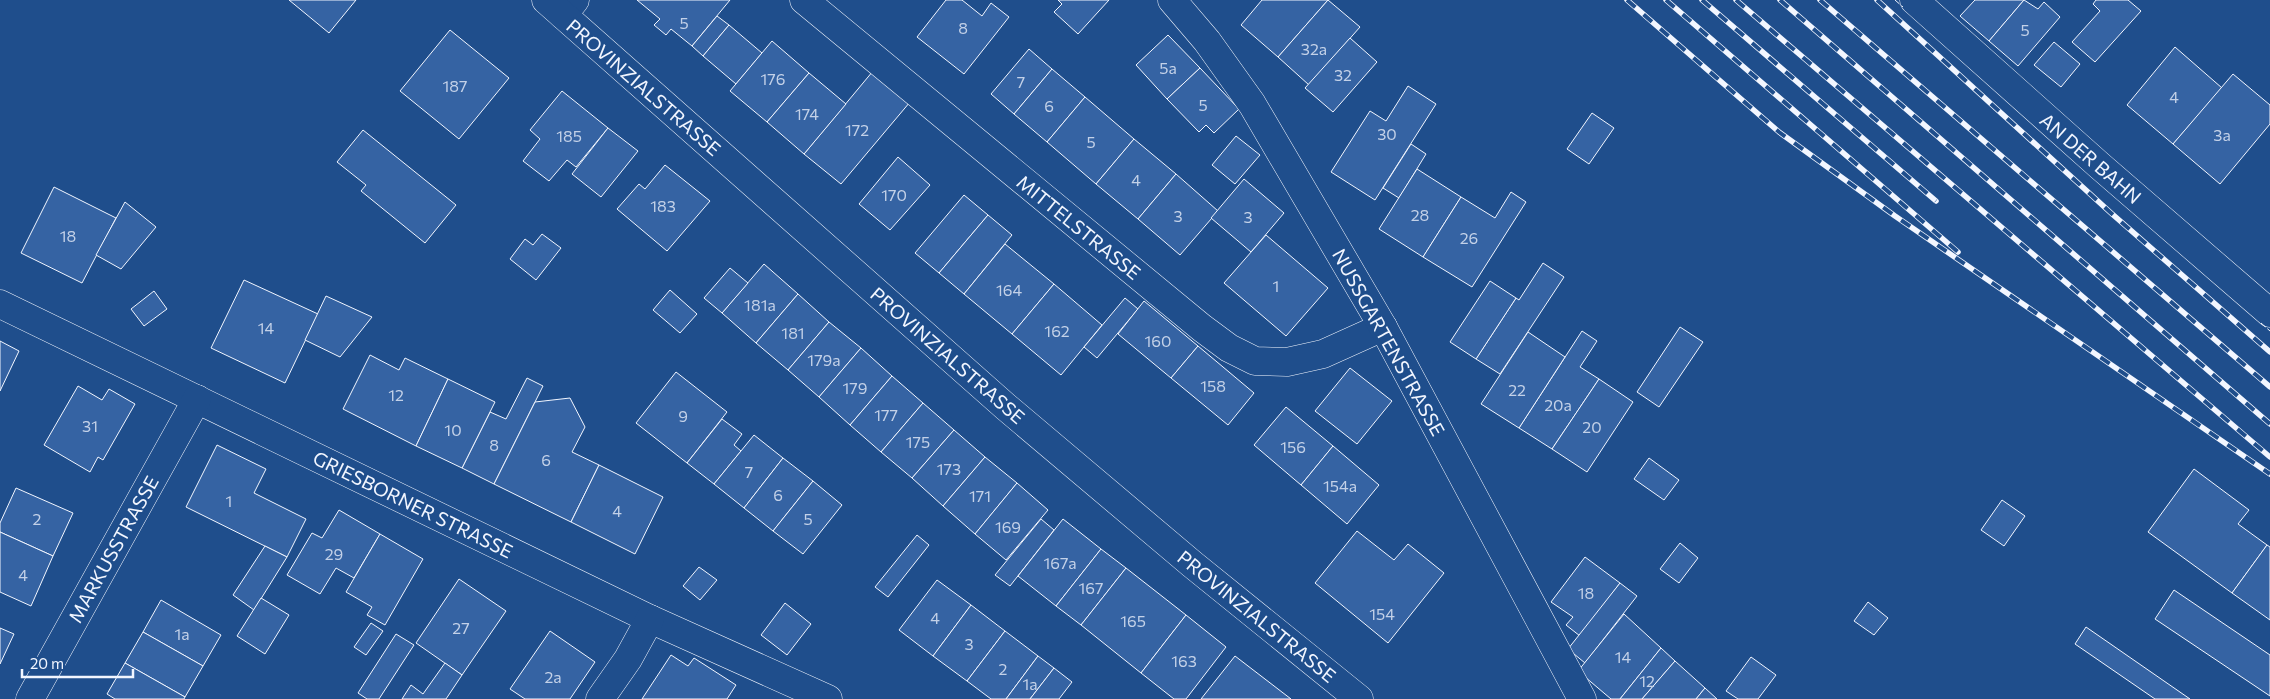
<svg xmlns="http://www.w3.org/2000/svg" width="2270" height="699" font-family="Commissioner,sans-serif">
<rect width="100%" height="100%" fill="#1f4e8c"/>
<!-- building -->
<g fill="#3563a3" stroke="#f2f6ff">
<polygon points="289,0 356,0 329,33"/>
<polygon points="637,0 730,0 692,46 671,29 666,35 654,25 660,19"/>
<polygon points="946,0 962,0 982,16 991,3 1009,17 964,74 917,37"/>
<polygon points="1058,0 1109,0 1078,34 1054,12 1062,4"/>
<polygon points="1262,0 1328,0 1278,57 1241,25"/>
<polygon points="1328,0 1360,27 1309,85 1278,57"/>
<polygon points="1975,0 2024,0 1989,41 1960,16"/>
<polygon points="2024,0 2038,9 2044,2 2060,17 2018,66 1989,41"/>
<polygon points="2096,0 2128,0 2141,11 2095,62 2072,42 2100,11 2093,4"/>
<polygon points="717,16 729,25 703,56 692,46"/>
<polygon points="729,25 762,53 736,84 703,56"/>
<polygon points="450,30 509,78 459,139 400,91"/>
<polygon points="1168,35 1200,68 1167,99 1136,65"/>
<polygon points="1350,38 1377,62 1333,112 1305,88"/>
<polygon points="772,41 809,73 767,122 730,91"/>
<polygon points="2054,42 2080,64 2061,87 2034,65"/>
<polygon points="2175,47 2222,88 2173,144 2127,105"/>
<polygon points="1029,49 1052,69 1014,114 991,94"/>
<polygon points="1200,68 1239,109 1214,133 1206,125 1199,132 1167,99"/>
<polygon points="1052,69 1085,97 1047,142 1014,114"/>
<polygon points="873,71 910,102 841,184 804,154"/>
<polygon points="809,73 846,104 804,154 767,122"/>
<polygon points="2233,74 2270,105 2270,124 2220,184 2173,144"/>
<polygon points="1408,86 1436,104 1375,200 1331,172 1370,111 1386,121"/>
<polygon points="562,91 608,128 576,167 567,160 549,181 523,161 540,139 530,130"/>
<polygon points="1085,97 1134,139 1096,184 1047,142"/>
<polygon points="1592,113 1614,128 1589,164 1567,149"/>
<polygon points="608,128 638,151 601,197 572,174"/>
<polygon points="363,130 456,205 425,243 361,191 366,185 337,162"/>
<polygon points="1236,136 1260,155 1235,184 1212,165"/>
<polygon points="1134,139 1176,174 1138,219 1096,184"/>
<polygon points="1411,144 1426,154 1399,198 1383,188"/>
<polygon points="898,157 930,185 890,230 859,204"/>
<polygon points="665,165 710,201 667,251 617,209 639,184 645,189"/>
<polygon points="1417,169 1461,197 1423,257 1379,229"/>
<polygon points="1176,174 1218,211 1180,255 1138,219"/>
<polygon points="1244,179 1284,213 1251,252 1211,218"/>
<polygon points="54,187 116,218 82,283 21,253"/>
<polygon points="1511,192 1526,202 1472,287 1423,257 1461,197 1495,218"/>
<polygon points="964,195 988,215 939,273 915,253"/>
<polygon points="125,202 156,227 121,269 96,255"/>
<polygon points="988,215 1012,235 964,294 939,273"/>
<polygon points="542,234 561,248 536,280 510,259 525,239 533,245"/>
<polygon points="1266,235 1328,288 1286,336 1224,283"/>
<polygon points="1005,244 1054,284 1012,334 964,294"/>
<polygon points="1543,263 1564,277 1500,374 1476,359 1516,298 1519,300"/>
<polygon points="764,264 798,294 756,343 722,313"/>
<polygon points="730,268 748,283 722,313 704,298"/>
<polygon points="244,280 318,314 285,383 211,348"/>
<polygon points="1490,281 1516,298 1476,359 1450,342"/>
<polygon points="1054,284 1102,325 1061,375 1012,334"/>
<polygon points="670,290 697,314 680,333 653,310"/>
<polygon points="154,291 167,309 144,326 131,309"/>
<polygon points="798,294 829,322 788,370 756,343"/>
<polygon points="326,296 372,317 340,357 305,340"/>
<polygon points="1125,298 1138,309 1097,358 1084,347"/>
<polygon points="1144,301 1198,346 1171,378 1118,334"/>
<polygon points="829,322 861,348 819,397 788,370"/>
<polygon points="1680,327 1703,342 1659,407 1637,392"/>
<polygon points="1582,331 1597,341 1580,367 1599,379 1552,449 1519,428"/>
<polygon points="1528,332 1565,357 1519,428 1481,404"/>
<polygon points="0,341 19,351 0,391"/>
<polygon points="1198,346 1254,393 1228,425 1171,378"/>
<polygon points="861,348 892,376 850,425 819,397"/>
<polygon points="370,355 399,370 405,358 448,379 416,446 343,409"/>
<polygon points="1350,368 1392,401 1357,444 1315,411"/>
<polygon points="676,372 727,412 687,463 636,423"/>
<polygon points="892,376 923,403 881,452 850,425"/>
<polygon points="527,378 543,386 494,484 462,468 490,412 506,419"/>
<polygon points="448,379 495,402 462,468 416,446"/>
<polygon points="1599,379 1633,402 1587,472 1552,449"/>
<polygon points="78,386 102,400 109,389 135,404 103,460 98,457 90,472 44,445"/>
<polygon points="570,398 585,427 572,452 599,465 571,522 494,484 535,402"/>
<polygon points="923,403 954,430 912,478 881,452"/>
<polygon points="1286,407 1333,446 1301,485 1254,445"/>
<polygon points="722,419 742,434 734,445 741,451 714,484 687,463"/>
<polygon points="954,430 985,457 943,506 912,478"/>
<polygon points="754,435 783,458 744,508 714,484"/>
<polygon points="217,445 266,469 254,493 306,519 287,557 186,507"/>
<polygon points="1333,446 1379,485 1347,524 1301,485"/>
<polygon points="985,457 1017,483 975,534 943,506"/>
<polygon points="783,458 813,481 773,531 744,508"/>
<polygon points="1649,458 1679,480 1664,500 1634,479"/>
<polygon points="599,465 663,497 635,554 571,522"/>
<polygon points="2194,469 2249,510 2238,524 2267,545 2232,593 2148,532"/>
<polygon points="813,481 842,505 803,554 773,531"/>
<polygon points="1017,483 1048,510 1006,560 975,534"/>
<polygon points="16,488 73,513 53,556 0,532 0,523"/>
<polygon points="2002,500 2025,516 2004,546 1981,530"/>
<polygon points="339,510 380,534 354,578 336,568 320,594 287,575 312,533 322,538"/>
<polygon points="1041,519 1054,530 1010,586 995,575"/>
<polygon points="1063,519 1101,549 1056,606 1018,576"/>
<polygon points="1357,531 1394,560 1408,544 1444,573 1388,643 1315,583"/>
<polygon points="0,532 53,556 31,606 0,592"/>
<polygon points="380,534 423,559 385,625 367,615 372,607 346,592"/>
<polygon points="917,535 929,545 888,597 875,587"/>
<polygon points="1680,543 1698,558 1679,583 1660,569"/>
<polygon points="2267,545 2270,547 2270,620 2232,593"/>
<polygon points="265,546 287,557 254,610 233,595"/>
<polygon points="1101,549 1126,568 1081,625 1056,606"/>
<polygon points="1585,557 1620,583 1580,636 1566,625 1573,617 1551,602"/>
<polygon points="699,567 717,580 700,600 683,586"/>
<polygon points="1126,568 1186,615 1141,673 1081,625"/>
<polygon points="459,579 506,611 462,675 416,643"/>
<polygon points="937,580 971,605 933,656 899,630"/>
<polygon points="1620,583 1637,596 1585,663 1568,649"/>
<polygon points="2174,590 2270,655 2270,696 2155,619"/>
<polygon points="261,598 289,615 265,654 237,636"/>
<polygon points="161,600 221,635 203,666 143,632"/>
<polygon points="1868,602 1888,618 1874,635 1854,621"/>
<polygon points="785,603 811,624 787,655 761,635"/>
<polygon points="971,605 1005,631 967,681 933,656"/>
<polygon points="1624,614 1661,648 1620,699 1611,699 1578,671"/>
<polygon points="1186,615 1226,647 1186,699 1174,699 1141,673"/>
<polygon points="371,623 383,631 366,655 354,647"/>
<polygon points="2086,627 2190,699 2155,699 2075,644"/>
<polygon points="0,628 14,634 0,664"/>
<polygon points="550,631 595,662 570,699 525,699 510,689"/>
<polygon points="1005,631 1038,656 1006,699 991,699 967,681"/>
<polygon points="143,632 203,666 185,697 125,663"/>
<polygon points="396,634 414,645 379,699 367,699 358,693"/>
<polygon points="1661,648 1675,661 1642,699 1620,699"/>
<polygon points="671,655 688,666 694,658 736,685 727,699 642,699"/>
<polygon points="1038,656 1054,668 1030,699 1006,699"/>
<polygon points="1235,656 1291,699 1201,699"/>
<polygon points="1751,657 1776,675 1758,699 1738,699 1726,691"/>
<polygon points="1675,661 1705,688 1696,699 1642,699"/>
<polygon points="125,663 185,697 184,699 115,699 107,694"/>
<polygon points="445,663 462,675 446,699 402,699 411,685 423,694"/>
<polygon points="1054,668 1072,682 1059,699 1030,699"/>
<polygon points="1705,688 1717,699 1696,699"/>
</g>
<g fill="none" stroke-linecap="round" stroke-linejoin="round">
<!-- street casing -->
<g stroke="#f2f6ff" stroke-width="29">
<g id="street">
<polyline points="804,0 1202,328 1229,348 1255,361 1287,362 1323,354 1383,327"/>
<polyline points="1172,0 1207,41 1252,104 1383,327 1582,699"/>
<polyline points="1914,0 2100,166 2270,313"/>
<polyline points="563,15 575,0"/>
<polyline points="0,304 650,619 828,699"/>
<polyline points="30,699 197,399"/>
<polyline points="600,699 628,659 650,619"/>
</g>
</g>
<!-- secondary casing -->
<g stroke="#f2f6ff" stroke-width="29">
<polyline id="secondary" points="546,0 1006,407 1192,564 1359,699"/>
</g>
<!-- street -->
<use href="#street" stroke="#1f4e8c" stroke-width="28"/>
<!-- secondary -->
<use href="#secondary" stroke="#1f4e8c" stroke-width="28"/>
<!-- rail casing -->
<g stroke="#f2f6ff" stroke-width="5.5">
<g id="rail">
<polyline points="1627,0 1779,132 1895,216 2270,474"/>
<polyline points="1666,0 1958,252"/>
<polyline points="1702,0 1936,201"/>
<polyline points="1736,0 2270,457"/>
<polyline points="1780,0 2270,424"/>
<polyline points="1820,0 2270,387"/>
<polyline points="1877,0 2111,213 2270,352"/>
</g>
</g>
<!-- rail -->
<use href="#rail" stroke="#1f4e8c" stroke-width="4" stroke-dasharray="11" stroke-linecap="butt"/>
<!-- fence -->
<g stroke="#f2f6ff" stroke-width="1" stroke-dasharray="6 2.5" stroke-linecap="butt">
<polyline points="1895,0 1903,7"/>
<polyline points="2261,323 2270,331"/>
</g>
</g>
<g text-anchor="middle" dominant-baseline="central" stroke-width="4" stroke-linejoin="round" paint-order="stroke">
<!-- number labels -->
<g font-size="16" fill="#c3d1e8">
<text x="684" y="22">5</text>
<text x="963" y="27">8</text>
<text x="2025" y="29">5</text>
<text x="1314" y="48">32a</text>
<text x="1168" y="67">5a</text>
<text x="1343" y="74">32</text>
<text x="773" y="78">176</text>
<text x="1021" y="81">7</text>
<text x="455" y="85">187</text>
<text x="2174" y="96">4</text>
<text x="1203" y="104">5</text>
<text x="1049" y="105">6</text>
<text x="807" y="113">174</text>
<text x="857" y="129">172</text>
<text x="1387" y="133">30</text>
<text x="2222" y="134">3a</text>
<text x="569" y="135">185</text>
<text x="1091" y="141">5</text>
<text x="1136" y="179">4</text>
<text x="894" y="194">170</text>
<text x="663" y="205">183</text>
<text x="1420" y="214">28</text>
<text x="1178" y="215">3</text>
<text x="1248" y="216">3</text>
<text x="68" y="235">18</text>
<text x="1469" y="237">26</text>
<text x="1276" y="285">1</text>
<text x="1009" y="289">164</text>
<text x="760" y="304">181a</text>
<text x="266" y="327">14</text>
<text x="1057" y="330">162</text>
<text x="793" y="332">181</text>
<text x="1158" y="340">160</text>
<text x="824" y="359">179a</text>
<text x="1213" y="385">158</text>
<text x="855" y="387">179</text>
<text x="1517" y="389">22</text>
<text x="396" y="394">12</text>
<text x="1558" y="404">20a</text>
<text x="886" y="414">177</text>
<text x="683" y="415">9</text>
<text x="90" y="425">31</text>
<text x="1592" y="426">20</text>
<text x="453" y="429">10</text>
<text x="918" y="441">175</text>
<text x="494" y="444">8</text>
<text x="1293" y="446">156</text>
<text x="546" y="459">6</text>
<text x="949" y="468">173</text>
<text x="749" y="471">7</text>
<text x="1340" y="485">154a</text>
<text x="778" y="494">6</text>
<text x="980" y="495">171</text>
<text x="229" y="500">1</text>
<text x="617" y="510">4</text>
<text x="37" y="518">2</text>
<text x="808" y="518">5</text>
<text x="1008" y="526">169</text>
<text x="334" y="553">29</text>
<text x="1060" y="562">167a</text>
<text x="23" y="574">4</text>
<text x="1091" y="587">167</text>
<text x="1586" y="592">18</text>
<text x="1382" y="613">154</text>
<text x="935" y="617">4</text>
<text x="1133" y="620">165</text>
<text x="461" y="627">27</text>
<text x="182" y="633">1a</text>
<text x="969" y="643">3</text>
<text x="1623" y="656">14</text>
<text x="1184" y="660">163</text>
<text x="1003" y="668">2</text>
<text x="553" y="676">2a</text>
<text x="1647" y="680">12</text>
<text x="1030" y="683">1a</text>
</g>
<!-- street labels -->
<g font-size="19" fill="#f2f6ff" stroke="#1f4e8c">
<text transform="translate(644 87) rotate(41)">PROVINZIALSTRASSE</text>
<text transform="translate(2091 158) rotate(41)">AN DER BAHN</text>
<text transform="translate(1079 227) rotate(39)">MITTELSTRASSE</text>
<text transform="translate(1389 342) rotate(61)">NUSSGARTENSTRASSE</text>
<text transform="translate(948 355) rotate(41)">PROVINZIALSTRASSE</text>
<text transform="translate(413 504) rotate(26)">GRIESBORNER STRASSE</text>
<text transform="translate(113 549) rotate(-61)">MARKUSSTRASSE</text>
<text transform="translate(1257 616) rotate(39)">PROVINZIALSTRASSE</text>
</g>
</g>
<!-- scale -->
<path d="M22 669v8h111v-8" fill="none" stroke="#f2f6ff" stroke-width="2.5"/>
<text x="30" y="669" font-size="15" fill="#f2f6ff" stroke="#1f4e8c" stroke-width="4" paint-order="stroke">20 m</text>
</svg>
